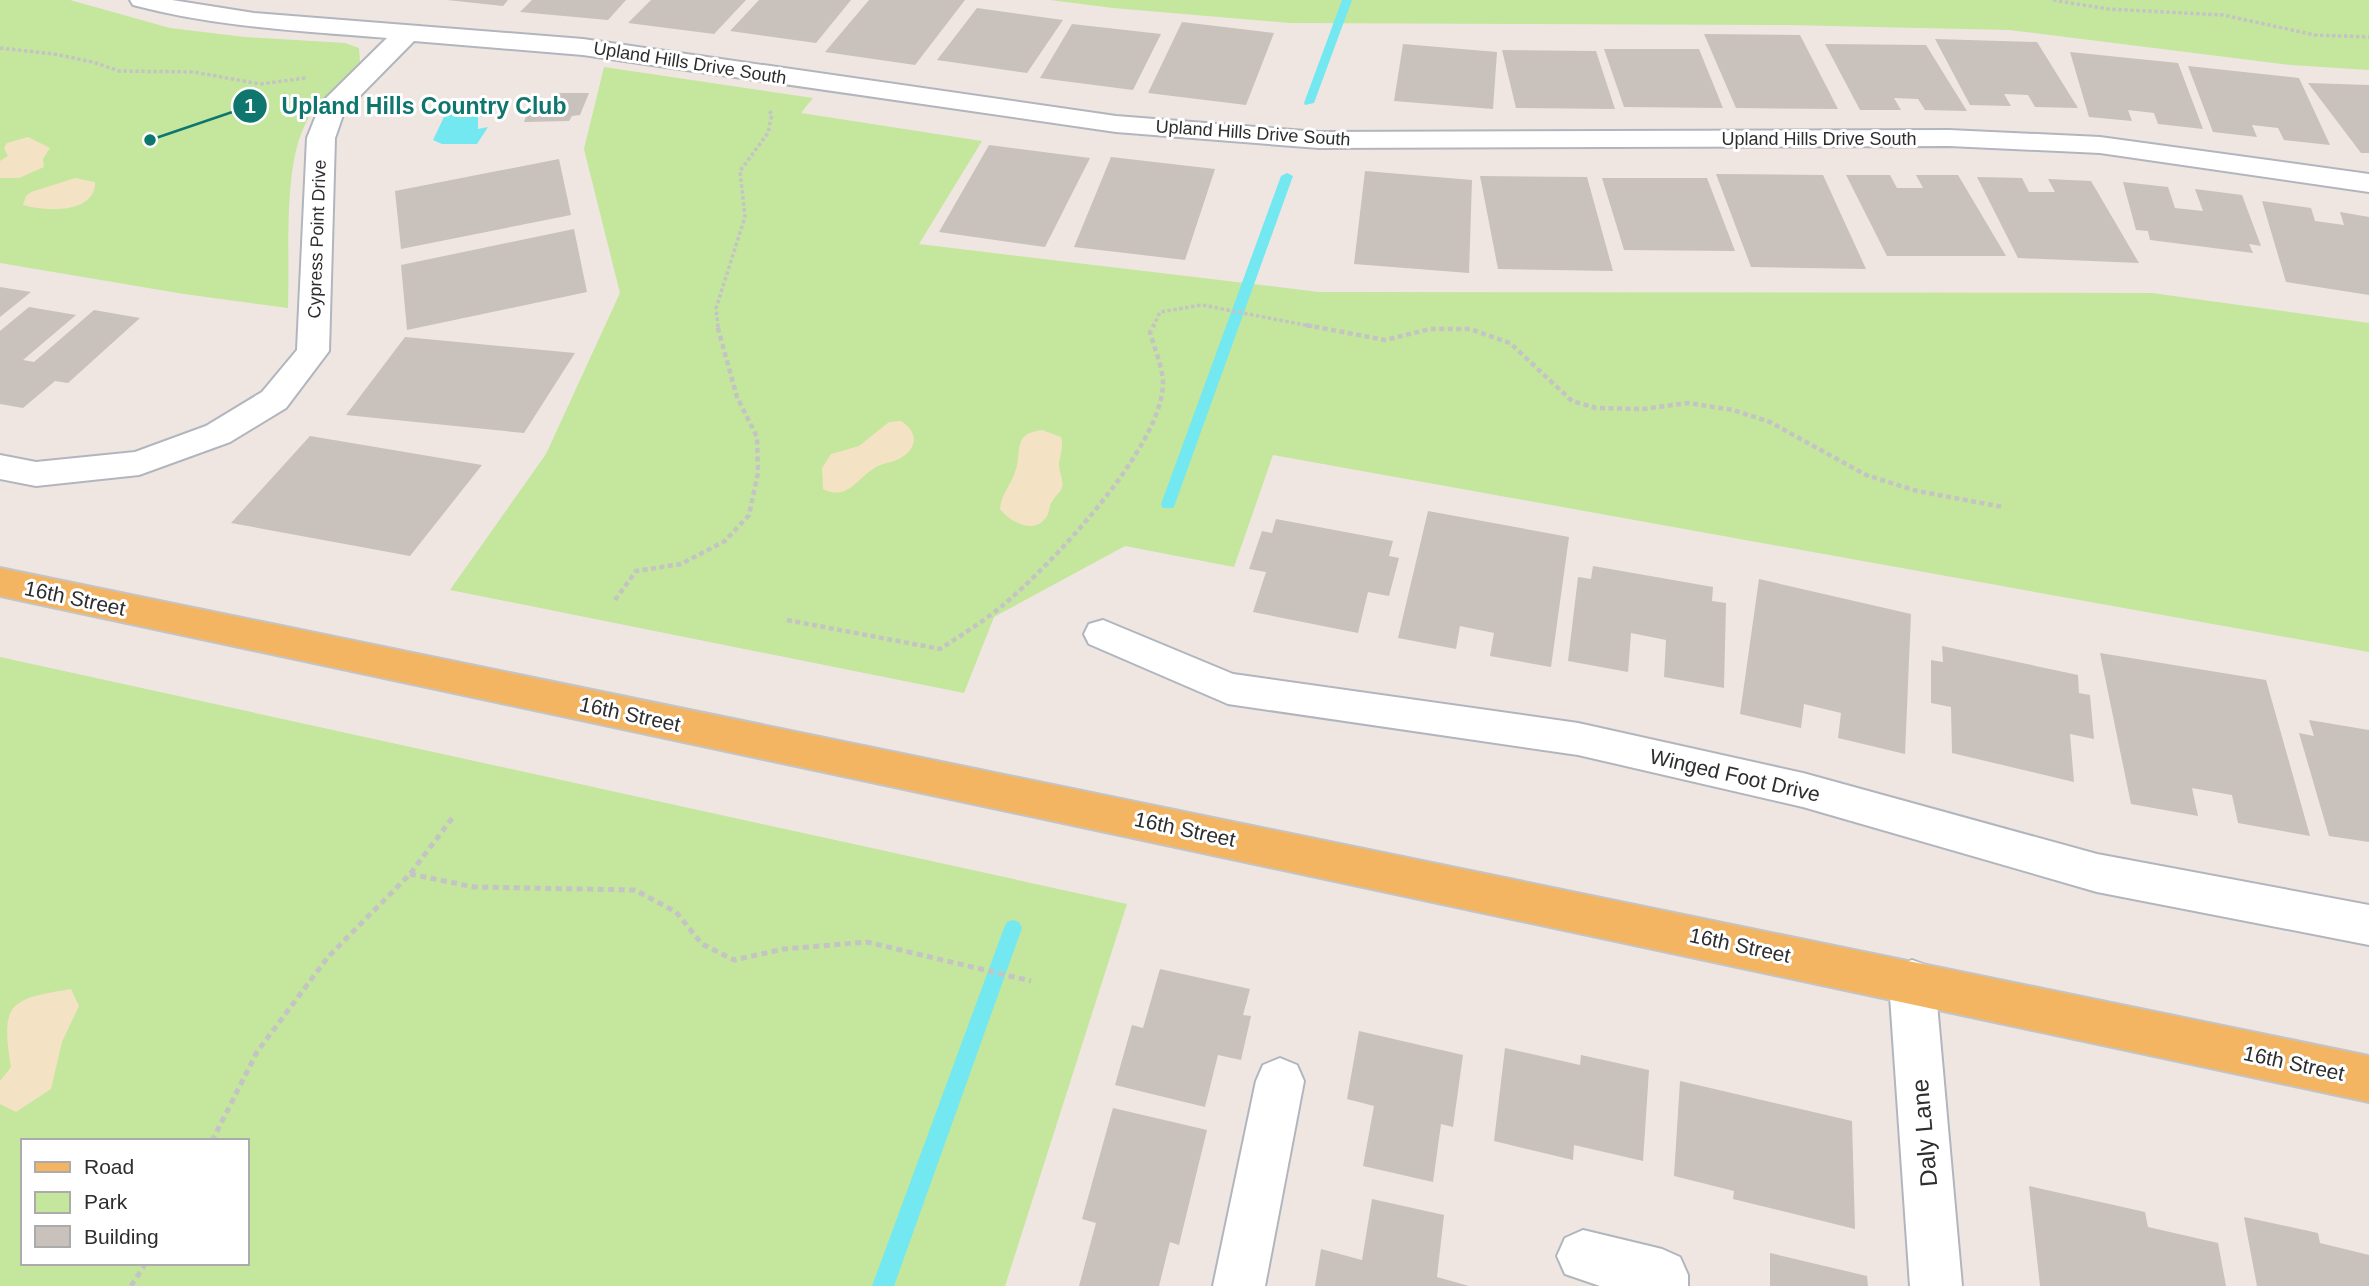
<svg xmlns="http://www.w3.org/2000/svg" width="2369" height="1286" font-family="Helvetica,sans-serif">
<rect width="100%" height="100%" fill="#efe6e1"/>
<!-- green -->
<g fill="#c4e69d" fill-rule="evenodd">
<path d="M0,0H70L170,28L245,37L345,43L359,48L360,62C341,82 316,102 304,127C283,171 290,257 288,308L184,294L0,263Z"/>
<polygon points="1050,0 2369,0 2369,70 2291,65 2009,30 1788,25 1290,23 1113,8"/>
<polygon points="604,67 813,98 801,113 982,141 919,244 1319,292 2152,293 2369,323 2369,652 1273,455 1234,567 1125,546 994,617 964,693 450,590 546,454 620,293 584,149"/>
<path d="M0,657L1127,904L1005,1286H0ZM23,1141H247V1263H23Z"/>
</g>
<!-- sand -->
<g fill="#f3e3c4">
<polygon points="28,137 50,148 43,159 44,167 19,178 0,178 0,161 8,156 4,148 7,143"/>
<path d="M75,178L95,182C96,215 43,211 23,205L26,196L31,192Z"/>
<path d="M901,421C919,432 918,449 899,459C891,463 881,463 873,469C856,480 847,501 823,489L822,468L831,454L859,446L889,422Z"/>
<path d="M1042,430L1061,437C1064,448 1060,454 1059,465C1059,472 1064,480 1062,487C1061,492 1056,495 1053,500C1049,505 1050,510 1047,516C1035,536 1010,522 1000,509C1002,492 1010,487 1015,472C1023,451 1011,434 1042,430Z"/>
<path d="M71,989L79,1006L62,1042L51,1089L16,1112L0,1104V1081L11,1067C0,1002 10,999 71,989Z"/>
</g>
<!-- water -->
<polygon fill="#74e8f1" points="483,99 492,104 487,116 478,117 478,129 488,127 477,144 442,144 433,140 451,102"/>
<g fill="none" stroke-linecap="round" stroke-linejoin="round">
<!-- stream -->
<g fill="#74e8f1" fill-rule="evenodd">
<polygon points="1342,0 1352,0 1314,103 1305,105 1304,103"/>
<polygon points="1287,173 1293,176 1175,504 1173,508 1163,508 1161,504 1281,176"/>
<polygon points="1013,920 1019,922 1022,928 894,1286 872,1286 1004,928 1007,922"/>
</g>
</g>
<!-- building -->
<g fill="#c8c1bc">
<polygon points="447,0 508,0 503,6"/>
<polygon points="532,0 626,0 608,20 520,12"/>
<polygon points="651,0 746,0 714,34 628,23"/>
<polygon points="759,0 851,0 816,43 730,31"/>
<polygon points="869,0 965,0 915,65 825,52"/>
<polygon points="977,8 1063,20 1027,73 937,60"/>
<polygon points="1182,22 1274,33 1246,105 1148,93"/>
<polygon points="1072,24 1161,34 1133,90 1040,78"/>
<polygon points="1704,34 1800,35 1838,109 1736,108"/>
<polygon points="1935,39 2037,42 2078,108 2035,107 2028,95 2004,94 2011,106 1970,105"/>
<polygon points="1403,44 1497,52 1493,109 1394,101"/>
<polygon points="1825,44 1926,45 1967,111 1925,110 1918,99 1894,98 1901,110 1860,110"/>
<polygon points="1604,49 1699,49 1723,108 1624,107"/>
<polygon points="1502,50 1596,51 1615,109 1516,108"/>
<polygon points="2070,52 2178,63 2203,129 2158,124 2154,113 2128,110 2132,121 2089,117"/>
<polygon points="2188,66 2299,78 2330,145 2284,140 2278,128 2252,125 2257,137 2213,132"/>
<polygon points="2308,83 2369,85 2369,153 2361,153"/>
<polygon points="559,93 589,93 580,115 572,116 569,121 524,122 532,101 555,101"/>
<polygon points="989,145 1090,158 1045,247 939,232"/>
<polygon points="1111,157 1215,169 1185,260 1074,247"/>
<polygon points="559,159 571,215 401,249 395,191"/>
<polygon points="1365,171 1472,180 1469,273 1354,264"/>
<polygon points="1716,174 1823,175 1866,269 1751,267"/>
<polygon points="1846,175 1890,175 1897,188 1923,188 1916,175 1958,175 2006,256 1887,256"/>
<polygon points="1480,176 1587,177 1613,271 1498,269"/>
<polygon points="1977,177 2022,178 2029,192 2055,192 2048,179 2091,181 2139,263 2018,258"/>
<polygon points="1602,178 1707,178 1735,251 1624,250"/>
<polygon points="2123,182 2168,187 2175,208 2203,211 2195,189 2242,195 2261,246 2249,244 2253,253 2150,240 2148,231 2136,230"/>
<polygon points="2262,201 2311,208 2315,221 2344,225 2340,212 2369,217 2369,295 2286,282"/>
<polygon points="574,229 587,292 407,330 401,265"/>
<polygon points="0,287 31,292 0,317"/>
<polygon points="29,307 76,315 23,360 34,362 94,310 140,318 68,383 55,381 23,408 0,404 0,331"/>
<polygon points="405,337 575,353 524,433 346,415"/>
<polygon points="310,436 482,465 410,556 231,523"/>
<polygon points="1428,511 1569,537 1551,667 1490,656 1494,633 1460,626 1456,649 1398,638"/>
<polygon points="1276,519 1393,541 1389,556 1399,558 1389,596 1368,592 1358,633 1253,612 1266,572 1249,569 1262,531 1272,533"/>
<polygon points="1593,566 1713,587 1712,601 1726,603 1724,688 1664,677 1666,640 1631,633 1628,672 1568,661 1578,577 1591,579"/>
<polygon points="1759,579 1911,614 1905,754 1838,738 1841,713 1804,704 1801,728 1740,714"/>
<polygon points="1942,646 2078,675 2079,693 2090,695 2094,739 2070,734 2074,782 1952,753 1951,707 1931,703 1931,660 1943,662"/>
<polygon points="2100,653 2266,680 2310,836 2238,823 2232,795 2192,788 2198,816 2131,804"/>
<polygon points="2309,720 2369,730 2369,842 2329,836 2299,733 2314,736"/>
<polygon points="1160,969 1250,989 1243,1015 1251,1016 1241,1060 1218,1055 1205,1107 1115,1085 1132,1025 1143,1028"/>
<polygon points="1359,1031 1463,1055 1453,1127 1441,1124 1433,1182 1363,1166 1374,1106 1347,1099"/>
<polygon points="1505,1048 1580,1065 1581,1055 1649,1070 1643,1161 1574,1145 1573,1160 1494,1141"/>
<polygon points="1680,1081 1852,1121 1855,1229 1733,1199 1734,1191 1674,1176"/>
<polygon points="1113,1108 1207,1130 1179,1245 1170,1242 1159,1286 1079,1286 1096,1223 1082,1219"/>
<polygon points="2029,1186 2145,1212 2148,1227 2218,1243 2226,1286 2040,1286"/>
<polygon points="1372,1199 1444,1215 1437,1277 1469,1286 1315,1286 1321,1249 1362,1260"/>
<polygon points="2244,1217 2318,1233 2320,1243 2369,1255 2369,1286 2257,1286"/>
<polygon points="1770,1253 1867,1276 1868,1286 1770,1286"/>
</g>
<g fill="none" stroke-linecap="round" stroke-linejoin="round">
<!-- street casing -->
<g stroke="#b1b6be" stroke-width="4">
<g id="street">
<path d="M130,0H172L254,13L583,39L1116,116L1319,132L1949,130L2100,137L2369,174V192L2100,153L1949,146L1319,148L1116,132L583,55L414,41L344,112L335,138L329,351L286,408L230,442L139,475L36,486L0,479V455L36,462L135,452L206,426L262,392L297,350L307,138L321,103L387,38C302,31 216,27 133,5Z"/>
<polygon points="1103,620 1233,674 1578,723 1803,773 2097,854 2369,905 2369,945 2097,892 1803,807 1578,755 1228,704 1089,644 1084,634 1089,624"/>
<polygon points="1912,960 1928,966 1935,981 1962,1286 1910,1286 1889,981 1896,966"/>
<polygon points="1280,1058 1297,1065 1304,1081 1265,1286 1213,1286 1256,1081 1263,1065"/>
<polygon points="1583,1230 1662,1249 1680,1257 1688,1275 1688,1286 1600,1286 1565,1274 1557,1256 1565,1238"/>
</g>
</g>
<!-- primary casing -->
<g stroke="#c4c4c4" stroke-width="4">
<polygon id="primary" points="0,568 2369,1056 2369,1102 0,596"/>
</g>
<!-- path-far2 -->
<g stroke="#c4c4c4" stroke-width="3.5" stroke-dasharray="3.5 2.5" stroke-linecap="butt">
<polyline points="2053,0 2108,9 2223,15 2315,35 2369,37"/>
<polyline points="0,48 54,54 93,62 119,71 194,72 260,84 306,78"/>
<polyline points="718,327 716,308 745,217 740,171 768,133 772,114 768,110"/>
<polyline points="1153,327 1160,312 1202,305 1315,327"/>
</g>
<!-- path-far1 -->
<g stroke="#c4c4c4" stroke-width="4.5" stroke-dasharray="5 3.5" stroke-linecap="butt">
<polyline points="1306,325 1385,340 1430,329 1470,329 1510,343 1572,401 1596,408 1643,409 1688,403 1733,410 1770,422 1866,475 1917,491 2003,507"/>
<polyline points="615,600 636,571 681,564 725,541 749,515 758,473 757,437 737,397 717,325"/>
<path d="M787,620L940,649C961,635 983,622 1002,606C1051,565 1161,449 1163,384C1163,367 1154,348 1150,332L1154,325"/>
</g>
<!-- path -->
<g stroke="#c4c4c4" stroke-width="5" stroke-dasharray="6 4.5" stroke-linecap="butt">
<polyline points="410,874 474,887 635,890 676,912 702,944 734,960 784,949 867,942 1031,981"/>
<polyline points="212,1141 257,1052 328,957 410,874 453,817"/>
<polyline points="131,1286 146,1263"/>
</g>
<!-- street -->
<use href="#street" fill="#fff" fill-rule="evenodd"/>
<!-- primary -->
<use href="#primary" fill="#f3b561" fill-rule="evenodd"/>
</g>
<g text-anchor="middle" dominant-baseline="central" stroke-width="6" stroke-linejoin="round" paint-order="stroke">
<!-- far-street labels -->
<g font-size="18" fill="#2e2e2e" stroke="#fff">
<text transform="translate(690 63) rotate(9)">Upland Hills Drive South</text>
<text transform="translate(1253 133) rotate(4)">Upland Hills Drive South</text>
<text x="1819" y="139">Upland Hills Drive South</text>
<text transform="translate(317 239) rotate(-88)">Cypress Point Drive</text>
</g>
<!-- street labels -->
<g font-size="21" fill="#2e2e2e" stroke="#fff">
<text transform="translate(75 598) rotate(12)">16th Street</text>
<text transform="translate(630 714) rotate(12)">16th Street</text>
<text transform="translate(1735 775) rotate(13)">Winged Foot Drive</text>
<text transform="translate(1185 829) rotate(12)">16th Street</text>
<text transform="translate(1740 945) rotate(12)">16th Street</text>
<text transform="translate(2294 1063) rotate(12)">16th Street</text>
</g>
<!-- near-street labels -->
<g font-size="24" fill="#2e2e2e" stroke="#fff">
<text transform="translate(1924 1133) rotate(-95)">Daly Lane</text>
</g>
</g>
<!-- callouts -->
<path fill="none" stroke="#0f766e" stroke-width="2.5" d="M150 140L250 106"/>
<g fill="#0f766e" stroke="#fff" stroke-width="2.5">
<circle cx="150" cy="140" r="7"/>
<circle cx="250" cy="106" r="18"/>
</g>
<g font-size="21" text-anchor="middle" font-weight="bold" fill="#fff">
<text x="250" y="113">1</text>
</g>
<g font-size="23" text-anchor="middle" font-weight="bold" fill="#0f766e" stroke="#fff" stroke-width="6" stroke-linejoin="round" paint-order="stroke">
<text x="424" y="114">Upland Hills Country Club</text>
</g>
<!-- legend -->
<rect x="21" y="1139" width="228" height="126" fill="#ffffff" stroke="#ababab" stroke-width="2"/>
<rect x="35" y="1162" width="35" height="10" fill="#f3b561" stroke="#ababab" stroke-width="2"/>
<text x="84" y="1174" font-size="21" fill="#2e2e2e">Road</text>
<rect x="35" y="1192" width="35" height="21" fill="#c4e69d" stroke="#ababab" stroke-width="2"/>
<text x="84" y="1209" font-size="21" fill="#2e2e2e">Park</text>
<rect x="35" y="1226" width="35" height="21" fill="#c8c1bc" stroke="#ababab" stroke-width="2"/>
<text x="84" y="1244" font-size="21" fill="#2e2e2e">Building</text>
</svg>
